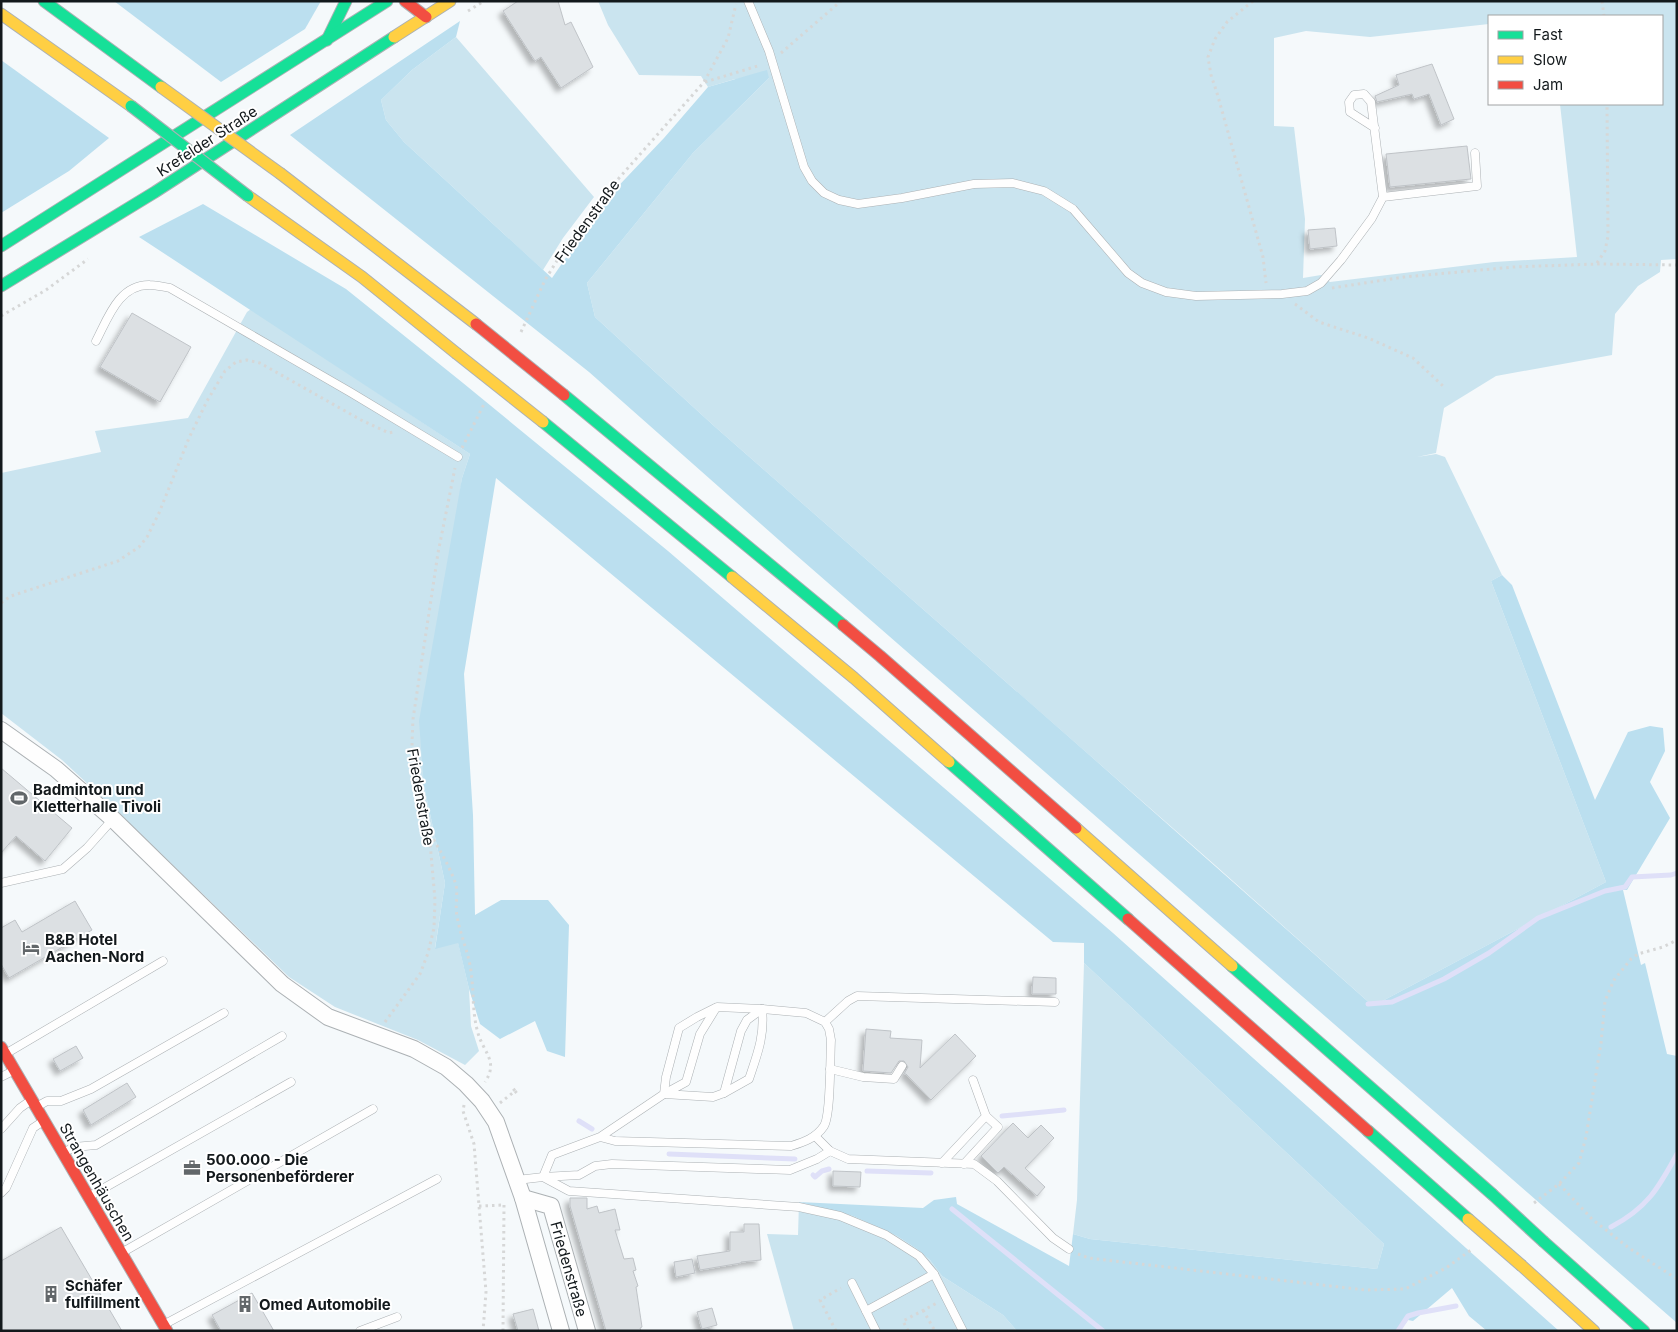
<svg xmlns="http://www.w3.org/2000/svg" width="1678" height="1332" font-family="Inter,sans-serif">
<defs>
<filter id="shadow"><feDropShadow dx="-4.5" dy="4.5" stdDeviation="2.5" flood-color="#0004"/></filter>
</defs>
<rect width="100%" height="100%" fill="#f5f9fb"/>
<!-- green -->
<g fill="#cae4ef" fill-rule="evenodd">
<path d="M598,1H1677V259L1661,260L1660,272L1638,286L1615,314L1612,355L1496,376L1444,408L1436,453L1417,457L1436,454L1445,457L1502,575L1491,581L1606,882L1373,1006L1216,866L713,425L595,317L587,283L693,153L769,78L735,79L708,87L701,76L639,75L608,25ZM1489,16H1662V104H1560L1577,257L1494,262L1330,282L1321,275L1303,278L1305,219L1294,127L1274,126V38L1306,31L1370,37L1489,24Z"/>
<polygon points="456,37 594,197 563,238 543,270 404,142 386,120 381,100 412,70"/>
<polygon points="251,309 470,454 462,478 424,786 445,883 435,948 458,942 469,989 471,1026 479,1051 465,1065 418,1040 335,1007 289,977 120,814 62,760 1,713 1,473 101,452 95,431 188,418 247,312"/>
<polygon points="1084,963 1384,1244 1377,1269 1090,1239 1073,1234 1077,1200"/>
<polygon points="799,1202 853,1216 897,1236 917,1249 930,1260 942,1276 1003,1315 1017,1331 794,1331 767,1234 798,1235"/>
</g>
<!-- forest -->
<g fill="#bbdfef">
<polygon points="114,1 321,1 305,29 221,82"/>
<polygon points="460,21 456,37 412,70 381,100 386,120 404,142 552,278 607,198 664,138 708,87 767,70 769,78 693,153 587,283 595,317 713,425 1094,759 1373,1006 1606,882 1491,581 1502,575 1512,585 1595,800 1628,732 1650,726 1663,728 1665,751 1650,782 1670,818 1627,890 1623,890 1641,965 1645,963 1667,1054 1677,1056 1677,1323 788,548 589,372 290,135"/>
<polygon points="1,60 109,138 69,171 1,213"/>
<polygon points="203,204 346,289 463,383 668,551 1113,933 1559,1331 1487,1331 1469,1316 1452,1288 1413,1321 1408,1320 1399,1331 1017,1331 1003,1315 942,1276 930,1260 917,1249 897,1236 853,1216 799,1202 923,1208 934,1200 956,1197 957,1204 1069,1266 1073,1234 1090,1239 1377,1269 1384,1244 1084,963 1084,943 1053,942 496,478 464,674 473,815 475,915 501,900 548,900 569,925 565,1057 547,1051 535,1021 500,1039 480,1024 469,989 458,943 435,949 445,883 424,786 419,721 462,478 470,454 139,237"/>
</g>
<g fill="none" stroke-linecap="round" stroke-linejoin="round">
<!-- stream -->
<g stroke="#dfe0f8" stroke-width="5">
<polyline points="1368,1004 1392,1002 1444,979 1489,953 1538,918 1605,891 1625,887 1632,877 1671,875 1677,873"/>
<polyline points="1002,1116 1064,1110"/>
<polyline points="579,1121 592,1129"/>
<polyline points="669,1154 795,1159"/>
<polyline points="867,1171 931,1173"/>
<polyline points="813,1175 815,1177 822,1171 829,1169"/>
<polyline points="952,1209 1103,1331"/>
<path d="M1611,1227C1647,1208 1658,1189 1677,1154"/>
<polyline points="1398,1331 1408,1316 1418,1313 1456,1306"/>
</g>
</g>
<!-- building -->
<g fill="#dce0e3" stroke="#bfc3c7" filter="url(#shadow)">
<polygon points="518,1 558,1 565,25 571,22 593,67 561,88 541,57 535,61 503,11"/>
<polygon points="1432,64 1454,119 1441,125 1429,94 1414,99 1412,94 1377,102 1375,96 1399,85 1396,75"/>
<polygon points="1467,146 1471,179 1390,187 1386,154"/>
<polygon points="1335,228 1337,246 1310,249 1308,230"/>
<polygon points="132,313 191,347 160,402 100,367"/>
<polygon points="1,768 72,828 45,861 16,836 1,853"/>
<polygon points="75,901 92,930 9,978 1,964 1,928 15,920 22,932"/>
<polygon points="1033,977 1056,978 1056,994 1032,994"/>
<polygon points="866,1029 891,1031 890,1038 922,1040 920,1068 955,1034 976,1056 931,1100 906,1074 904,1074 908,1067 904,1061 899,1061 891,1073 863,1071"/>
<polygon points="76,1046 83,1058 60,1071 53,1059"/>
<polygon points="127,1083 136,1097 91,1125 83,1110"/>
<polygon points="1013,1123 1028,1138 1041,1125 1054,1138 1025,1168 1045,1187 1037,1196 1004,1167 998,1173 981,1156"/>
<polygon points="833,1171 861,1172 860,1187 833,1186"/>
<polygon points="570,1198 587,1198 587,1209 597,1206 599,1213 615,1209 620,1230 615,1230 624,1259 633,1258 636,1270 633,1271 638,1286 636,1287 642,1327 640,1328 641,1331 606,1331 570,1206"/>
<polygon points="744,1224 759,1224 761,1260 741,1262 741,1263 700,1270 697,1256 730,1251 730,1232 744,1232"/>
<polygon points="61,1227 122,1331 1,1331 1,1261"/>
<polygon points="692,1259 695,1273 676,1277 674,1262"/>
<polygon points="252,1293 274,1331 221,1331 212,1315"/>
<polygon points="712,1308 717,1325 702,1329 697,1312"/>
<polygon points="533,1309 539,1331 518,1331 513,1314"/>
</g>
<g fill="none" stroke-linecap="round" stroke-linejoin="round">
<!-- lane casing -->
<g stroke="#acb1b4" stroke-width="9">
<g id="lane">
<polyline points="748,1 769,51 804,167 812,181 824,193 839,200 858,204 902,198 974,184 1013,183 1044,191 1073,209 1128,273 1142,283 1166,292 1196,296 1282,294 1307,291 1321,283 1341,260 1372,218 1383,197 1477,186 1475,153"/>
<polyline points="1375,128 1350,112 1349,102 1354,95 1364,94 1371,102 1383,197"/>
<path d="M96,341C108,318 119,284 150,285C157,285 163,287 170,288L350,392L458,457"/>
<polyline points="1,883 63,869 87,848 113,819"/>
<polyline points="716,1008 700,1034 686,1082 664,1094 713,1097 724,1093 741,1031 747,1020 762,1009"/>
<polyline points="825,1022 848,1001 857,996 1055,1002"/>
<polyline points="7,1053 163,961"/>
<polyline points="830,1069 863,1077 894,1079 902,1066"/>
<polyline points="1,1077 13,1071"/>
<path d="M724,1093L749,1079C757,1055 765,1036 762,1009"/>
<polyline points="38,1106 47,1101 61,1101 91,1089 224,1013"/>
<polyline points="1,1129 20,1108 30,1101"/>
<polyline points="815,1136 830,1151 848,1159 974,1164 997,1181 1053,1238 1069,1249"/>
<path d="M600,1137L664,1094L666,1077L679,1028L697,1017L717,1007L762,1009L806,1013L825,1022L829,1029L831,1040C830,1056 831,1115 824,1126C816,1138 804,1142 791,1146L615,1141L600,1137L552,1155L543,1177L579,1175L595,1166L612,1164L790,1170L817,1159L830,1151"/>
<polyline points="65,1152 74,1147 96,1145 282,1036"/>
<polyline points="942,1163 986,1116 973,1080"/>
<polyline points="964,1164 998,1127 986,1116"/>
<polyline points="517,1180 543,1177 569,1191 799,1207 840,1216 886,1235 919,1256 934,1274 963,1331"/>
<polyline points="1,1193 6,1188 33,1128 42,1122"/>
<polyline points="90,1196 291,1082"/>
<polyline points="123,1252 373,1109"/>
<polyline points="852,1283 866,1311"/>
<polyline points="165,1324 437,1179"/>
<polyline points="360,1331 397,1317"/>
<polyline points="876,1331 866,1311 934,1274"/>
</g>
</g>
<!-- street casing -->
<g stroke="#acb1b4" stroke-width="18">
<g id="street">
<polyline points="1,730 56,769 113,819 282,984 328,1017 414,1049 446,1067 466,1084 482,1101 496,1122 523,1198 561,1331"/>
<polyline points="523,1198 551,1206 587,1331"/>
</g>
</g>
<!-- fast casing -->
<g stroke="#acb1b4" stroke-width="13">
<g id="fast">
<polyline points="44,1 161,87"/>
<polyline points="327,40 346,1"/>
<polyline points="1,246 387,1"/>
<polyline points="1,286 155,192 394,37"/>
<polyline points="564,395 843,625"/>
<polyline points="543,422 732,577"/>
<polyline points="949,762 1128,919"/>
<polyline points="1232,966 1492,1194"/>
<polyline points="1368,1131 1468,1219"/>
<polyline points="1544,1242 1644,1331"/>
</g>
</g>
<!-- slow casing -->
<g stroke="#acb1b4" stroke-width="13">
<g id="slow">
<polyline points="1,14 131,106"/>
<polyline points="394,37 450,1"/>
<polyline points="281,174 476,324"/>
<polyline points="248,196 362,277 456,353"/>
<polyline points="732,577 854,678 949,762"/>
<polyline points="1076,828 1232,966"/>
<polyline points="1522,1266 1594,1331"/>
</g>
</g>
<!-- jam casing -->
<g stroke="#acb1b4" stroke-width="13">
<g id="jam">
<polyline points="405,1 426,17"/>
<polyline points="843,625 880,656 1076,828"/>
<polyline points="1128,919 1368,1131"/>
<polyline points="1,1047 167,1331"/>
</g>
</g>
<!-- path -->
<g stroke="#d6d7d7" stroke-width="3" stroke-dasharray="2.5 4" stroke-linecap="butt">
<polyline points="1253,1 1227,22 1215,39 1208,57 1211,75 1217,93 1263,257 1266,283"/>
<polyline points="1602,1 1604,16"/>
<polyline points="468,11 484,1"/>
<polyline points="781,53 841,1"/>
<polyline points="705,82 761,65"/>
<polyline points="1597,263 1605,251 1608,236 1607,104"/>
<polyline points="1332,288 1404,277 1514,267 1597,264 1677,265"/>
<polyline points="1295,304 1319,322 1368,338 1413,358 1443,386"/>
<polyline points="1,316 46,290 88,259"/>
<polyline points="521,332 545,280 568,243 604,195 704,82 728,38 736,4"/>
<polyline points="462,448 485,402"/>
<polyline points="1,603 11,596 118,561 139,547 147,537 159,513 189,438 207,401 225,371 236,362 247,360 260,363 361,420 389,433 394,432"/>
<path d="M430,834C440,850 450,867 456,885C458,895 455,906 457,916C460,935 469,953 471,972C474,992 472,1013 478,1033C483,1052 499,1061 485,1082"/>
<polyline points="385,1022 420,974 428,953 434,928 435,900 429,831 413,770 412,742 413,719 438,553 455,468"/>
<polyline points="515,1091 519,1096"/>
<polyline points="500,1103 515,1091 512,1087"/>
<polyline points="464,1105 463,1111 474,1144 486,1292 483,1331"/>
<polyline points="1559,1184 1592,1219 1629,1248 1677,1279"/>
<polyline points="1534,1203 1559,1184 1579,1163 1586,1137 1601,1043 1605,1001 1614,980 1631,959 1638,954 1663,947 1677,940"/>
<polyline points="479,1206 504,1205"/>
<polyline points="1078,1254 1089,1258 1365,1290 1405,1289 1446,1268 1471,1250"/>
<polyline points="923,1310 935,1331"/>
<polyline points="503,1331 504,1205"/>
<polyline points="836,1331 820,1300 841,1288"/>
<polyline points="908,1331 903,1321 937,1303"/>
</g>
<!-- lane -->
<use href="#lane" stroke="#fefefe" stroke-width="8"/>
<!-- street -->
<use href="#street" stroke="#fefefe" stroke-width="16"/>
<!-- fast -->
<use href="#fast" stroke="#16e098" stroke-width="11"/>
<!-- slow -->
<use href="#slow" stroke="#ffcf43" stroke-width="11"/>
<!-- jam -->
<use href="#jam" stroke="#f24e42" stroke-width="11"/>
<!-- fast-bridge casing -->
<g stroke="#acb1b4" stroke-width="13" stroke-linecap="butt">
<g id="fast-bridge">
<polyline points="131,106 248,196"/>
<polyline points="1492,1194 1544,1242"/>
</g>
</g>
<!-- slow-bridge casing -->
<g stroke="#acb1b4" stroke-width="13" stroke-linecap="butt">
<g id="slow-bridge">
<polyline points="161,87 281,174"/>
<polyline points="456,353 543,422"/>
<polyline points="1468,1219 1522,1266"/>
</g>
</g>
<!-- jam-bridge casing -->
<g stroke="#acb1b4" stroke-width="13" stroke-linecap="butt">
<polyline id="jam-bridge" points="476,324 564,395"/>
</g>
<!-- fast-bridge -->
<use href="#fast-bridge" stroke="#16e098" stroke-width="11"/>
<!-- slow-bridge -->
<use href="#slow-bridge" stroke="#ffcf43" stroke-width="11"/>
<!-- jam-bridge -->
<use href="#jam-bridge" stroke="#f24e42" stroke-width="11"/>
</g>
<!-- icons -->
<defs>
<g id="stadium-bare" transform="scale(1.35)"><path d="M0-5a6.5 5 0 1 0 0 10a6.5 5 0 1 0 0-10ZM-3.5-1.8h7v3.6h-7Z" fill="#62676a" stroke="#fff" stroke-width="2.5" paint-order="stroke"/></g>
<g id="hotel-bare" transform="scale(1.35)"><path d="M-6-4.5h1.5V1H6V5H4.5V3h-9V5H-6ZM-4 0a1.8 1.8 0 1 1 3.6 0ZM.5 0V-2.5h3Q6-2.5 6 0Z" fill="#62676a" stroke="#fff" stroke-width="2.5" paint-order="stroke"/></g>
<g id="office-bare" transform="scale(1.35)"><path d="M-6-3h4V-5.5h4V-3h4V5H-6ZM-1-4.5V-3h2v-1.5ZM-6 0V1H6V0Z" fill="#62676a" stroke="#fff" stroke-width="2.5" paint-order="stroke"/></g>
<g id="building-bare" transform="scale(1.35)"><path d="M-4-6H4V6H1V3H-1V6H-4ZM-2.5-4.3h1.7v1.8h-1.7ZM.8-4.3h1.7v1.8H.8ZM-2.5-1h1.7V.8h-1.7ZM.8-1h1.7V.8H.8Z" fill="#62676a" stroke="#fff" stroke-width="2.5" paint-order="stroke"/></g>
</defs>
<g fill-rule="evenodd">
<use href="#stadium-bare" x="19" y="798"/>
<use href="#hotel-bare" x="31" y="948"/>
<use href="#office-bare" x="192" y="1168"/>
<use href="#building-bare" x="51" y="1294"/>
<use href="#building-bare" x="245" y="1304"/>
</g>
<g text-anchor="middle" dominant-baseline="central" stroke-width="4" stroke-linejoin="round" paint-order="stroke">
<!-- street labels -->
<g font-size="15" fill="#13191c" stroke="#fff">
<text transform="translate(207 141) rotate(-33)">Krefelder Straße</text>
<text transform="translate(587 221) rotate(-54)">Friedenstraße</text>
<text transform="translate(421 797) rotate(80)">Friedenstraße</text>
<text transform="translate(97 1182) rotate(60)">Strangenhäuschen</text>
<text transform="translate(569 1269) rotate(74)">Friedenstraße</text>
</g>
<!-- poi labels -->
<g font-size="15" font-weight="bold" fill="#13191c" stroke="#fff" text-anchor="start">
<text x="33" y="789">Badminton und<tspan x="33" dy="17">Kletterhalle Tivoli</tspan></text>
<text x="45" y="939">B&amp;B Hotel<tspan x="45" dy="17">Aachen-Nord</tspan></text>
<text x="206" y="1159">500.000 - Die<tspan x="206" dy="17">Personenbeförderer</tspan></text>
<text x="65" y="1285">Schäfer<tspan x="65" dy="17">fulfillment</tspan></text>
<text x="259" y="1304">Omed Automobile</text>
</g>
</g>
<!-- border -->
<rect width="1678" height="1332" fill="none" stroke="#13191c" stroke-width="5"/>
<!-- legend -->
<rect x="1488" y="15" width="175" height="90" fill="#ffffff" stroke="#a1a3a4"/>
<rect x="1498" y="31" width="25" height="8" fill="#16e098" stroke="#a1a3a4"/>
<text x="1533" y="40" font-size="15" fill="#13191c">Fast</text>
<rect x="1498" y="56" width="25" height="8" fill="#ffcf43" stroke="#a1a3a4"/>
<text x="1533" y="65" font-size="15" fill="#13191c">Slow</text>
<rect x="1498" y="81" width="25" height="8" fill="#f24e42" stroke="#a1a3a4"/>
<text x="1533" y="90" font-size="15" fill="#13191c">Jam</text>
</svg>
